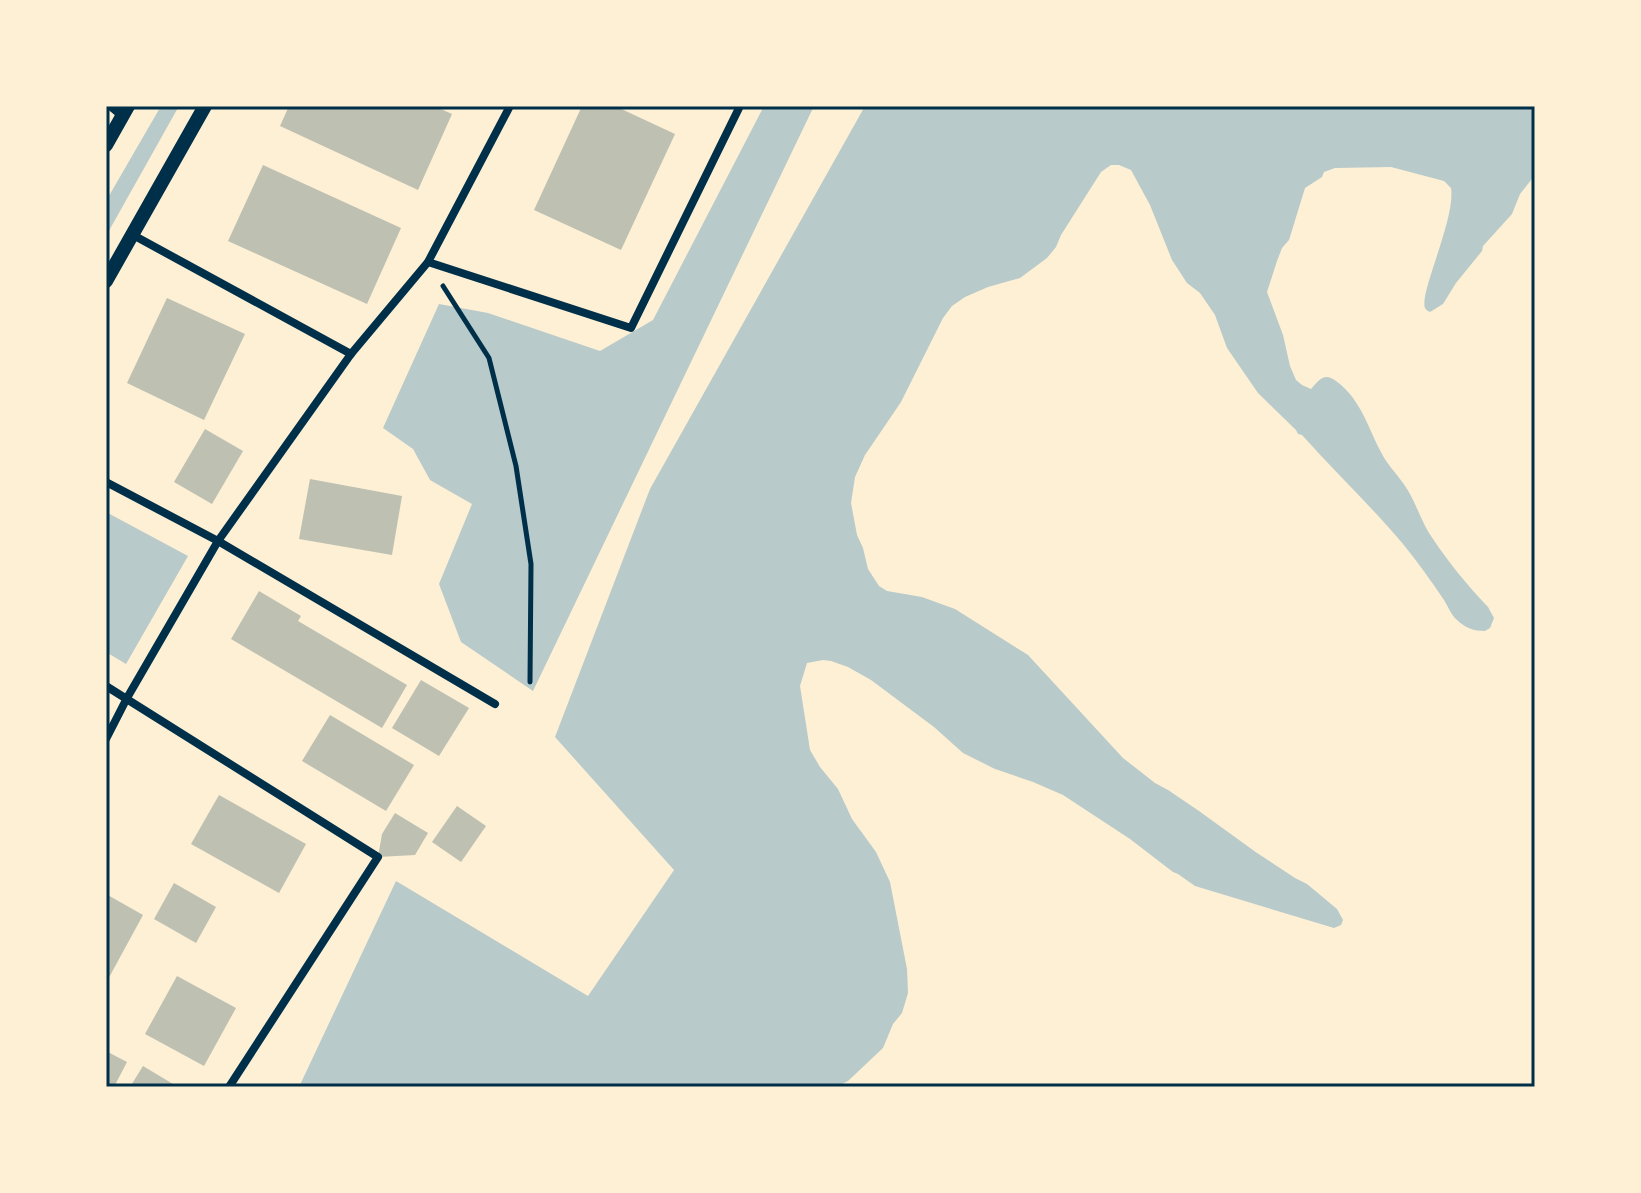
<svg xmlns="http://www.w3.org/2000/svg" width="1641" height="1193" font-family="Signika,sans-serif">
<rect width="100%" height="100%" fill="#fdf0d5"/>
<!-- green -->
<g fill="#b9caca">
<polygon points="161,106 179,106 106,236 106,201"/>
<polygon points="764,106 814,106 533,691 461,642 439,584 472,504 430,480 413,449 383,428 439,304 488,313 600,351 653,320"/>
<path d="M865,106H1535V175L1520,194L1512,214L1483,246L1482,251L1456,283L1443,304L1430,312C1428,311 1426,310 1425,308C1419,293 1456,218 1451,188L1444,181L1391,167L1335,168L1324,172L1322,177L1305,188L1289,240L1282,248L1277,261L1267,292L1283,335L1290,366L1296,380L1302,385L1311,389C1319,380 1324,372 1336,381C1361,399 1368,428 1382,454C1388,466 1400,477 1407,489C1417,505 1422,524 1433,539C1449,563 1468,586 1488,607L1494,618L1490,628L1485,631C1474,631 1465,628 1457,620C1451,615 1448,606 1444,600C1431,581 1418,562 1403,544C1371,506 1335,472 1302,435L1298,434L1296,430L1258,393L1227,348L1215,315L1200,293L1187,283L1172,260L1150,205L1131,170L1119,165H1111L1101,172L1061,235L1056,247L1047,258L1020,278L988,287L965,297L952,306L943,318L901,402L865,455L855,477L851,503L857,535L863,548L868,569L879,586L887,591L922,597L955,609L1028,655L1123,758L1155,783L1168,790L1199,811L1257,853L1295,878L1307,884L1337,909L1343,920L1341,925L1334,928L1195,886L1178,874L1173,872L1130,839L1063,795L1033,782L995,769L963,753L934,727L871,680L848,667L831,661L823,660L807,663L800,686L810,750L820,767L838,789L852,819L876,852L890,882L907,969L908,993L902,1013L893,1024L883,1048L848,1081L836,1087H299L396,881L588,996L674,870L555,737L650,489Z"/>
<polygon points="106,512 188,556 126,664 106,652"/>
</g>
<!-- building -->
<g fill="#bec0b2">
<polygon points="289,106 434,106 452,114 418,190 280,126"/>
<polygon points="582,106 615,106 675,134 621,250 534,210"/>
<polygon points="263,165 401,228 367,304 228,241"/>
<polygon points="167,298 245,334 204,420 127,383"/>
<polygon points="205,429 243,451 212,504 174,482"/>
<polygon points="310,479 402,496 392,555 299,539"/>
<polygon points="259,591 301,616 298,621 407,685 382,728 231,639"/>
<polygon points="421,680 469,708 439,756 392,728"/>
<polygon points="330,715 414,765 386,811 302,761"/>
<polygon points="219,795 306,844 279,893 191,844"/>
<polygon points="457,806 486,826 461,862 432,842"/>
<polygon points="395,813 428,833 415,855 378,857 382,834"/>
<polygon points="174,883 216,907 196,943 154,919"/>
<polygon points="106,894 143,915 106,983"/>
<polygon points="177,976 236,1008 204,1066 145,1034"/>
<polygon points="106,1051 127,1062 114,1087 106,1087"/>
<polygon points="143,1066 178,1087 130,1087"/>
</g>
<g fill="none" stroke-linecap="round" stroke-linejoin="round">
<!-- path -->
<polyline stroke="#003049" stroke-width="5" points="443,286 489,358 516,466 531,564 530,682"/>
<!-- minor -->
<g stroke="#003049" stroke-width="8">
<polyline points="110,106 122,116"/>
<polyline points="133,235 351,354"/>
<polyline points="428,262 631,328 740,106"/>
<polyline points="106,482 218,541 495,704"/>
<polyline points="106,686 378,857 229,1087"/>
<polyline points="106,739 127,698 218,541 351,354 428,262 510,106"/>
</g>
<!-- tertiary -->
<g stroke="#003049" stroke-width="14">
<polyline points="106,145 128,106"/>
<polyline points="106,281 205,106"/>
</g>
</g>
<!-- border -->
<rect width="1641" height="1193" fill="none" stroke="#fdf0d5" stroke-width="216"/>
<rect x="108" y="108" width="1425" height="977" fill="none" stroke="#003049" stroke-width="3"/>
</svg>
